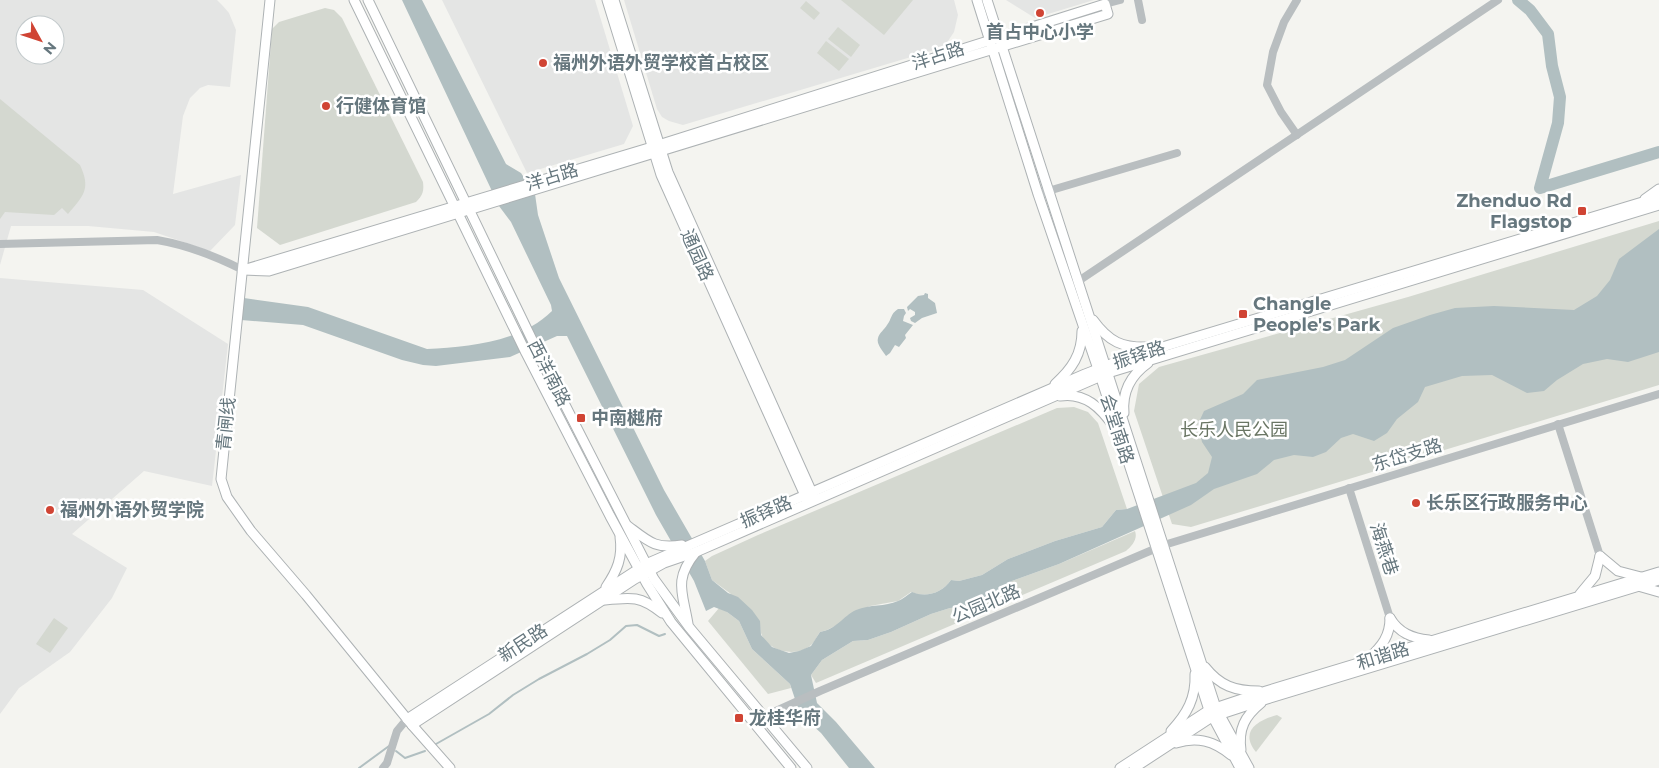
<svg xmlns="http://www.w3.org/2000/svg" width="1659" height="768" font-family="Montserrat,'Noto Sans SC',sans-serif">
<rect width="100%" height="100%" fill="#f4f4f0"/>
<!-- built -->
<g fill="#e4e5e4" fill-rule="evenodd">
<path d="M0,0H217L222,5L229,13L236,30L230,87L208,85L200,88L190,98L183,116L173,194L241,175L235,225L210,251L154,232L88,226H11L0,265ZM25,25H55V55H25Z"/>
<polygon points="442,0 595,0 633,126 624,144 527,173"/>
<polygon points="624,0 954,0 958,15 954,32 946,44 941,48 683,125 669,121 662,117 657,109"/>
<polygon points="1006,0 1094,0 1035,18"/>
<polygon points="0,278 143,290 228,344 212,486 144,471 72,534 127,568 112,598 70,652 19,688 0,714"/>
</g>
<!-- green -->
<g fill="#d4d8d0">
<polygon points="841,0 913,0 884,35"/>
<polygon points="806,1 820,13 814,20 800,8"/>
<path d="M325,8L334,10L342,18L423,182C424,191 423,195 416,202L280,245L257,228L272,29L279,22Z"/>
<polygon points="838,27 860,45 851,57 828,39"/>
<polygon points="826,41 849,59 839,71 817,53"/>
<path d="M0,99L80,165C91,189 84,195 68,214L62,208L54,215L5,212L0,219Z"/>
<polygon points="1659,221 1659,385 1191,527 1172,524 1134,411 1139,384 1159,367 1408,297"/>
<path d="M1074,407L1088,412L1098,423L1127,509L1116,510L1102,527L1055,541L1008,559L982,575L959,581L951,580C942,593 926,598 911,592L898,601L870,606L848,616L839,624L827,630L820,632C817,636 815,642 811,645C797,658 767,652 761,633C760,629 760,625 760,621L727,612L739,621L752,649L790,684L791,688L768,694L708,621L731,594L712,580L705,561L712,556L758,535L1057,408Z"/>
<path d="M1135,531C1138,539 1132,546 1126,551L816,683L811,675L822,660L853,641L868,640L891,632L931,614L950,608L975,606L994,595L1012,581L1059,564Z"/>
<polygon points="54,618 68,628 50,653 36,644"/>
<path d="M1277,715L1282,718L1256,752C1239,731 1258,720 1277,715Z"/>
</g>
<!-- water -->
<g fill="#b1bfc1">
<path d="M402,0H422L506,164L521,173L535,194L538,215L559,278L664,490L705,561L712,580L728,593L738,597L752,610L760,621L761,635L772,647L789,653L799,651L811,646L820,632C837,629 842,617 856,610C870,604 885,607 898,601C903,599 907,595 912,592C926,598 942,593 951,580L959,581L982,575L1008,559L1055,541L1102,527L1116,510L1127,509L1196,483L1208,473L1212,457L1202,442L1198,424L1204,411L1243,394L1257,380L1323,367L1345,360L1393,328L1430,315L1455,308L1494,306L1574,310L1597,296L1610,280L1619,259L1659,229V352L1628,362L1607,359L1583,364L1557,380L1544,391L1527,393L1492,375L1462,376L1425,387L1418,402L1397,419L1387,433L1374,441L1353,434L1341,438L1326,452L1313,457L1294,455L1274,460L1257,474L1214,489L1191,505L1059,564L1012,581L994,595L975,606L950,608L931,614L891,632L868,640L853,641L822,660L811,675L817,703L836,722L875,768H849L821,733L800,714L790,684L752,649L739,621L727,612L714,607L706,611L694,581L656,515L567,336H557L510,357L436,366L423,365L402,360L303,325L241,320L244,298L308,307L427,349C469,347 521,342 552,311L551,305L511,222L499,206Z"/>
<polygon points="925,293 928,294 928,298 935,303 937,313 922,318 915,323 911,321 910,318 915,315 915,312 910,309 908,311 907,307 918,296 924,295"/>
<path d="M898,309H904L906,313L904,316L903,321L913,325L905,335L906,338L899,347L895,345L890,353L886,356C883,351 876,344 878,338C879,333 885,329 887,325C892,319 890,314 898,309Z"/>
</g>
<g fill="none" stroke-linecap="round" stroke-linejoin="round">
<!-- stream -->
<g stroke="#b1bfc1" stroke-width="2">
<polyline points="436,744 489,714 513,695 539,679 587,654 610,640 626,626 637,625 659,636 665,634"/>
<polyline points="396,751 405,758 425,751"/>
<polyline points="359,768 389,746"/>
</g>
<!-- river -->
<polyline stroke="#b1bfc1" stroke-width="12" points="1518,0 1530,10 1548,34 1552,66 1560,97 1558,123 1540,188 1659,152"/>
<!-- major casing -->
<g stroke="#adb2b4" stroke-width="11">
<g id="major">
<polyline points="270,0 221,479 227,497 251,531 306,595 412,725 450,768"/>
<polyline points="354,0 526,353 610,516 647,584 671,622 791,768"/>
<polyline points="368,0 536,348 654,579 689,627 807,768"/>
<polyline points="607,0 661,175 807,500"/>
<polyline points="614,0 668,172 814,497"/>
<polyline points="977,0 1038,194 1098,369 1209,710 1240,768"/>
<polyline points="987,0 1216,708 1249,768"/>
<polygon points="1105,4 1108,14 269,271 243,270 652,147"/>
<polyline points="1645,199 1659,189"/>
<path d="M1093,320C1109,342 1122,348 1149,347"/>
<path d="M1055,384C1072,369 1082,354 1082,331"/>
<path d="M1060,396C1085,392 1101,408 1114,427"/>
<path d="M1124,413C1122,392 1131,375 1148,363"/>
<path d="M628,526C649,542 655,549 682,545"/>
<polyline points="1600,556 1618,571 1641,577"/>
<polyline points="1638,586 1659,592"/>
<path d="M606,587C617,571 623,557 620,537"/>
<polyline points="1580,594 1595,576 1600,556"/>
<path d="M605,600C632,597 641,596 662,613"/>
<path d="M1390,618C1399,633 1412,638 1429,640"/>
<path d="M688,624C683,593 673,580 696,552"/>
<path d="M1369,658C1382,646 1390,636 1390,618"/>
<path d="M1205,667C1220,686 1235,691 1259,691"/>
<polyline points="407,719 646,564 1085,374 1126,358 1659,197"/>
<polyline points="412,725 635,579 664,563 696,552 1108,373 1659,205"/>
<path d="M1171,731C1187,714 1196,698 1195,674"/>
<path d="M1176,743C1197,736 1214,741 1231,755"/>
<path d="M1241,750C1238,729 1245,716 1261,703"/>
<polyline points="1120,768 1209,710 1266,691 1659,572"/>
<polyline points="1134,768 1212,717 1267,699 1659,580"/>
</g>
</g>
<!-- minor -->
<g stroke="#b9bec0" stroke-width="8">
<polyline points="1138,0 1142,20"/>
<polyline points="1105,4 1120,0"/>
<polyline points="1297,135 1281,112 1267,85 1273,52 1284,22 1297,0"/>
<polyline points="1038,194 1177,153"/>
<path d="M0,244L157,240C188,245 215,256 243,270"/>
<polyline points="1074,284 1498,0"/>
<polyline points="1558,424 1600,556"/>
<polyline points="1349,488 1390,618"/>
<polyline points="765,716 820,691 1164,545 1659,394"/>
<polyline points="383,768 387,763 397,731 407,719"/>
</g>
<!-- major -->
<use href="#major" stroke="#fff" stroke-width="9"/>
</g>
<!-- markers -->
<g fill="#d04434" stroke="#fff" stroke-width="2">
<circle cx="1040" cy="13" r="5"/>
<circle cx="543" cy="63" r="5"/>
<circle cx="326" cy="106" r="5"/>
<rect x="1577" y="206" width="10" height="10" rx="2.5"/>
<rect x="1238" y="309" width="10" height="10" rx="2.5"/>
<rect x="576" y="413" width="10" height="10" rx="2.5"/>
<circle cx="1416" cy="503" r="5"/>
<circle cx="50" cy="510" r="5"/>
<rect x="734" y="713" width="10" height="10" rx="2.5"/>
</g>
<g text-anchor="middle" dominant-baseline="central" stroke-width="5" stroke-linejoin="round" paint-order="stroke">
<!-- poi labels -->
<g font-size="18" font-weight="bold" fill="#66777e" stroke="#fff" text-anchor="start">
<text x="1040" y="32" text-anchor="middle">首占中心小学</text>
<text x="553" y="63">福州外语外贸学校首占校区</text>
<text x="336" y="106">行健体育馆</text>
<text x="1572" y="201" text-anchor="end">Zhenduo Rd<tspan x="1572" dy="21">Flagstop</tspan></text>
<text x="1253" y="304">Changle<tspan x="1253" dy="21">People's Park</tspan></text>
<text x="591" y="418">中南樾府</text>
<text x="1426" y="503">长乐区行政服务中心</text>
<text x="60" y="510">福州外语外贸学院</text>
<text x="749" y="718">龙桂华府</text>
</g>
<!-- street labels -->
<g font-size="18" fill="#66777e" stroke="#fff">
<text transform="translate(938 56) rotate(-18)">洋占路</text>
<text transform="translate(552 177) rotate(-17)">洋占路</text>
<text transform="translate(697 255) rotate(66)">通园路</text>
<text transform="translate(1139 355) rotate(-18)">振铎路</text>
<text transform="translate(549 373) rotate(63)">西洋南路</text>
<text transform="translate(226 424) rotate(-84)">青闸线</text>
<text transform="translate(1117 429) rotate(72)">会堂南路</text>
<text transform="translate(1407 455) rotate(-17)">东岱支路</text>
<text transform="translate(766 512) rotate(-23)">振铎路</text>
<text transform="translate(1384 549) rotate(72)">海燕巷</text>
<text transform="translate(986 604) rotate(-23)">公园北路</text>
<text transform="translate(523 643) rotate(-33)">新民路</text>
<text transform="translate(1383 656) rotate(-17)">和谐路</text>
</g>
<!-- park labels -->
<g font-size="18" fill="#6a7664" stroke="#fff">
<text x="1234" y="430">长乐人民公园</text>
</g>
</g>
<!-- north arrow -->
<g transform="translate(40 40) rotate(130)"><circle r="24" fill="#ffffff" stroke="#c2c9cb"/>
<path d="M0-4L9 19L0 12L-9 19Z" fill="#d04434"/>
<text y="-8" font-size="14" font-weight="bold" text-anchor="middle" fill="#66777e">N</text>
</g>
</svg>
